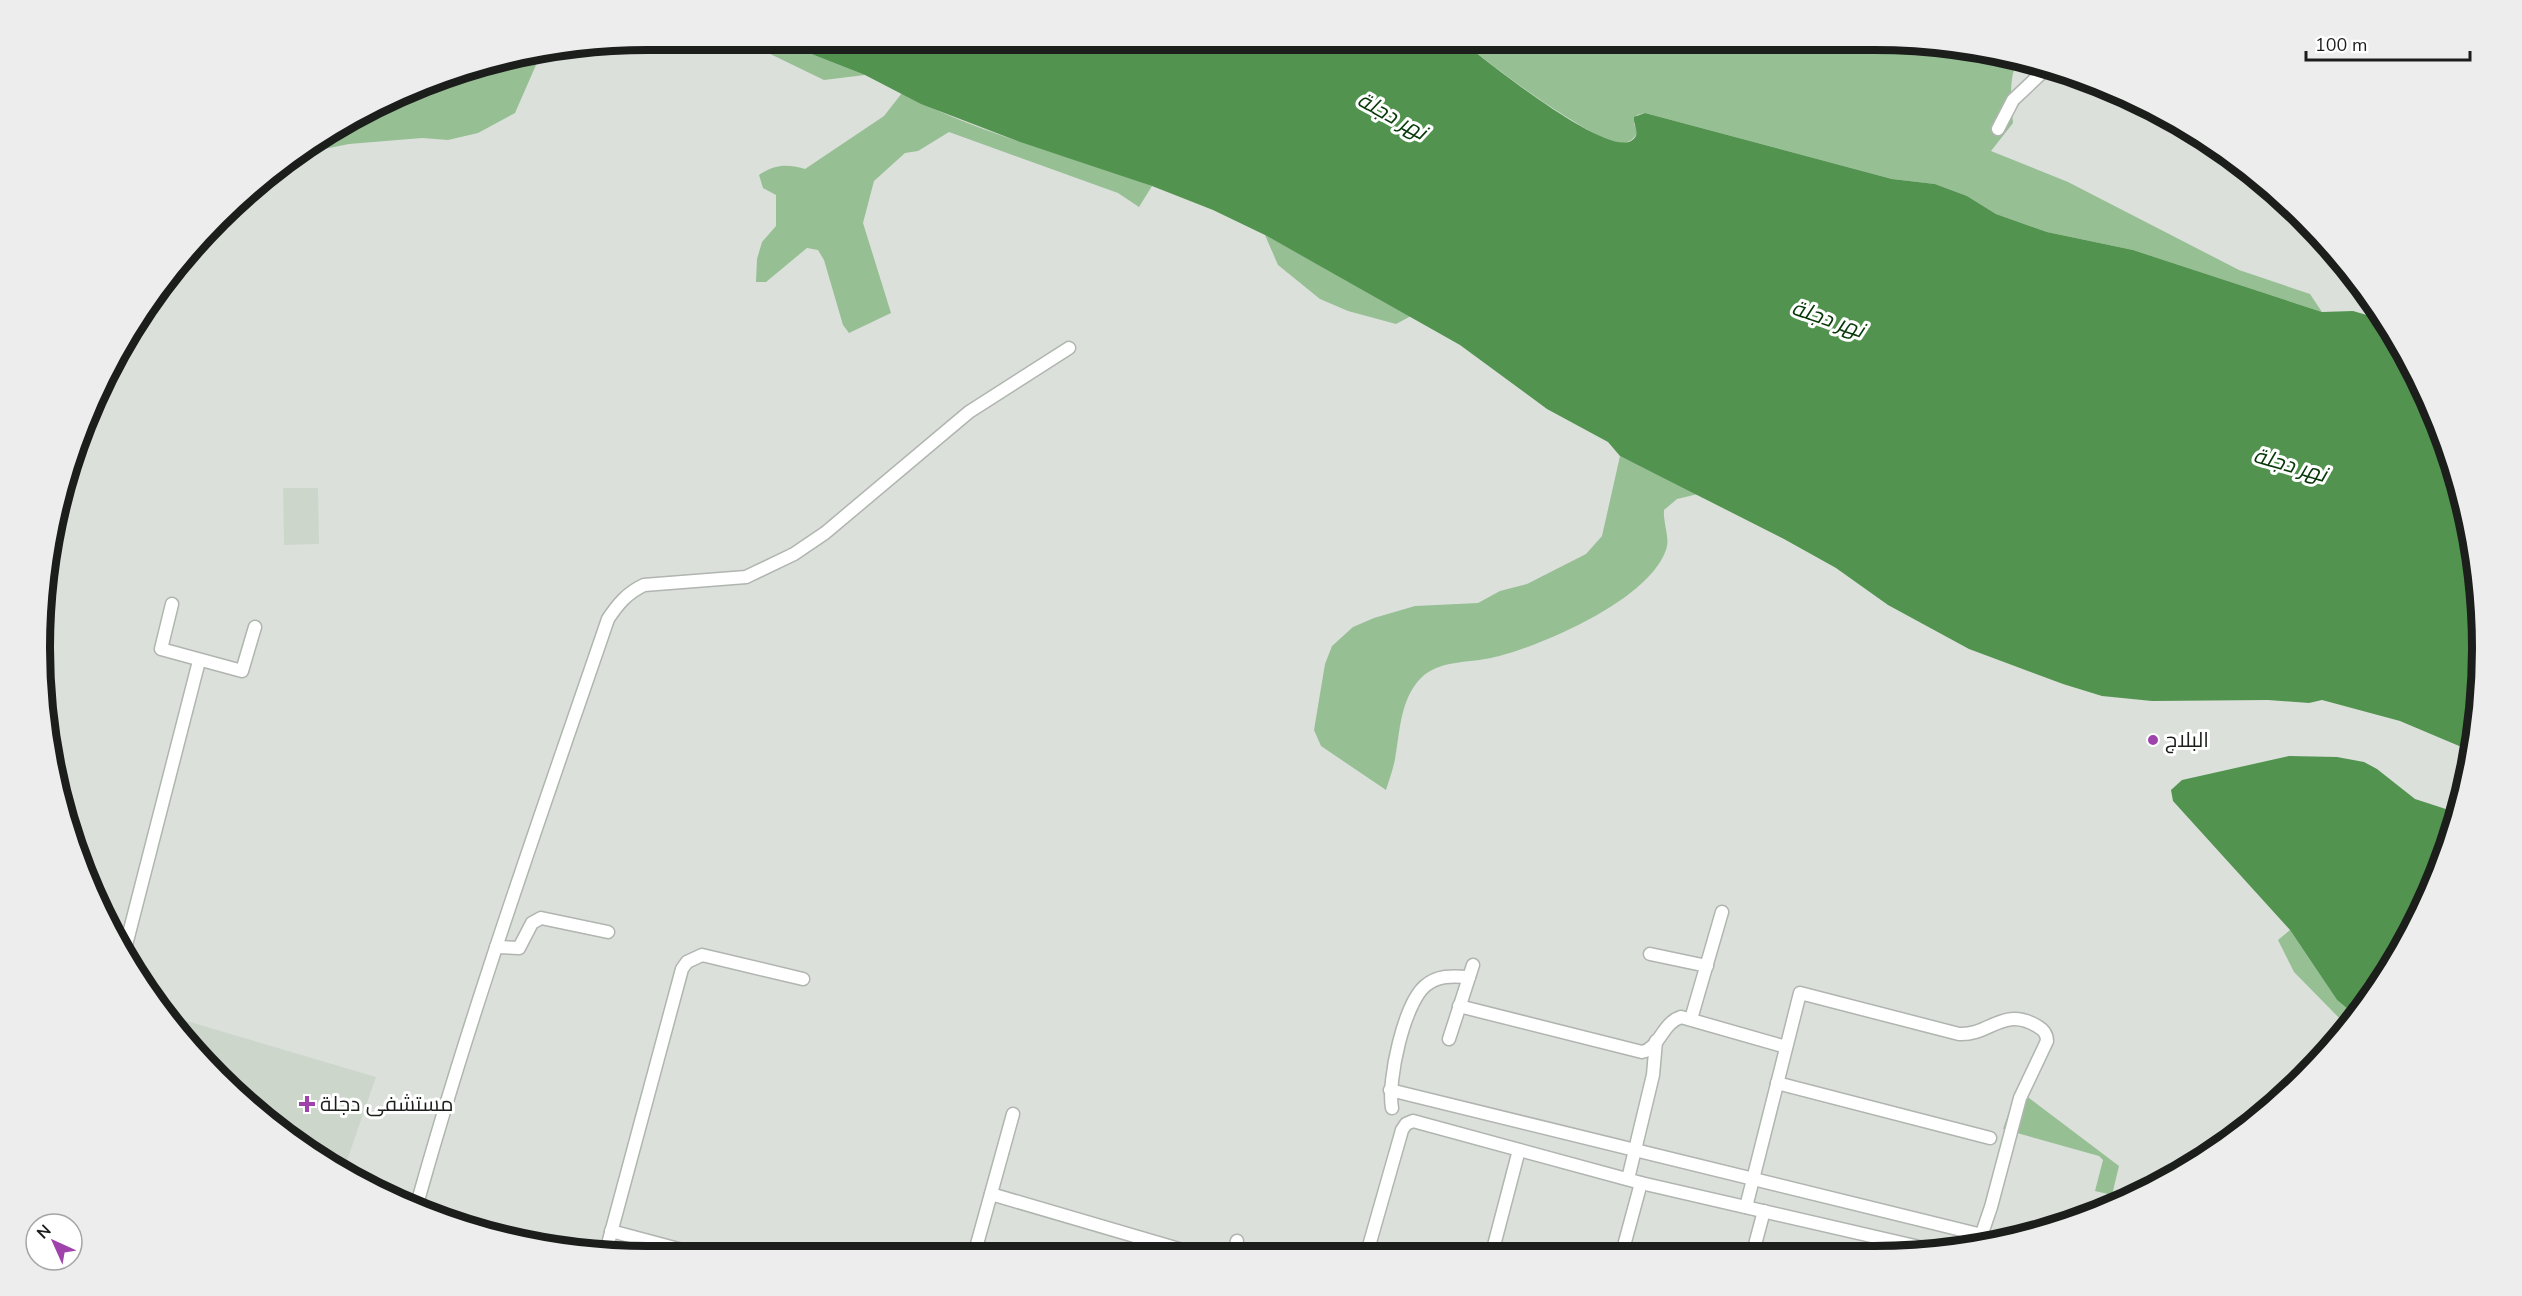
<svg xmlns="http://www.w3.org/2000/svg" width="2522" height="1296" font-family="'Nunito Sans',Cairo,sans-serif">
<rect width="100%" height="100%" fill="#dbe0db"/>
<!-- built -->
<g fill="#ccd6cb">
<polygon points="283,488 318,488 319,544 284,545"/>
<polygon points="163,1014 376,1077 343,1172 278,1131 190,1050"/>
</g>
<!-- green -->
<g fill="#97bf94">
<polygon points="739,39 773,39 865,75 824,80"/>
<path d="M1460,40H1913L2019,58C2008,77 2011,101 2013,123L1991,151L2068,182L2239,270L2310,294L2322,312L2133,250L2047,232L1996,214L1967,196L1935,184L1892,179L1645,113L1637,115L1634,124L1638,132C1634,139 1628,144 1620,143C1605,142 1590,131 1578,124C1536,99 1498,70 1460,40Z"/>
<polygon points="543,49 515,113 478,133 448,140 422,138 349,144 290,156 344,120 393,98 434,93 455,84 483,63"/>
<path d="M902,93C980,135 1069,155 1152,186L1139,207L1118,193L949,132L918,151L905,153L874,181L863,223L891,313L849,333L843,325L824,260L818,250L807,248L766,282H756L757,259L762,242L776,226V195L763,188L759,175C775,164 787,164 805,169L884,116Z"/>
<polygon points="1265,235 1411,316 1396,324 1348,311 1320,299 1278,265"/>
<path d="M1620,456L1698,494L1677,499L1664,510C1663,521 1669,536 1667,546C1655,598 1538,648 1491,658C1468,663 1439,660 1421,678C1400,699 1400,732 1395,759C1393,770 1389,780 1386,790L1321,746L1314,730L1325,664L1332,646L1353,627L1374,618L1415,606L1478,603L1500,591L1527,584L1586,554L1602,536Z"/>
<polygon points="2290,930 2337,1000 2355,1015 2347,1026 2294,972 2278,940"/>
<polygon points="2017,1089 2119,1166 2112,1195 2095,1191 2103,1160 2099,1156 2003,1129"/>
</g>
<!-- water -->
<g fill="#52944f">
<path d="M773,39L1460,40C1484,59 1604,156 1631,141C1642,135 1633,126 1634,117L1645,113L1892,179L1935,184L1967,196L1996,214L2047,232L2133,250L2322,312L2353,311L2384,320L2402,344L2451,453L2478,569L2482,688L2471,751L2400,721L2322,700L2309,703L2268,700L2152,701L2102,696L2063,684L1969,649L1888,605L1836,568L1784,539L1620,456L1608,442L1547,409L1460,345L1265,235L1213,210L1152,186L1020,142L921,104L865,75Z"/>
<polygon points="2289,756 2337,757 2364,762 2377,769 2415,799 2455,812 2458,816 2426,901 2409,934 2355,1015 2337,1000 2290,930 2173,801 2171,790 2182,780"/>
</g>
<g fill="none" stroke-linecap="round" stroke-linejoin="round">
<!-- street casing -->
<g stroke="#b0b5b0" stroke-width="15">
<g id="street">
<polyline points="1998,129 2013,100 2049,66"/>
<polyline points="172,604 161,649 242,671 255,627"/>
<polyline points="496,947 519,948 532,923 541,918 608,932"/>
<polyline points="124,953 199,661"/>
<polyline points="1650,954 1707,966"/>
<path d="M1459,1006L1642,1052C1660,1048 1662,1023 1681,1017L1786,1047"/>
<polyline points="1691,1019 1722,912"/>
<polyline points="1449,1039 1473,965"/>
<polyline points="1777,1083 1990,1138"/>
<polyline points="1390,1090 1982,1235"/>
<path d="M1392,1108C1387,1081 1404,1004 1425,986C1438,975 1452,976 1469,977"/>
<polyline points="1628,1179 1653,1075 1656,1041"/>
<polyline points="991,1194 1196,1254"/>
<path d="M1746,1207L1800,993L1959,1034C1989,1036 2003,1006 2037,1026C2044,1030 2047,1034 2047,1041L2020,1098L1991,1207L1978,1245"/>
<path d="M416,1208C471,1010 541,815 608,619C618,604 627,593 644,585L746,577L794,554L825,533L969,412L1069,348"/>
<polyline points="611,1231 701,1255"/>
<polyline points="1753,1252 1764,1211"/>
<polyline points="1367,1253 1402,1130 1406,1124 1413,1121 1641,1183 1941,1252"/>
<polyline points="1492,1253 1519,1150"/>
<polyline points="1622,1253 1641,1183"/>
<polyline points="1233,1254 1237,1241"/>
<polyline points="605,1255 682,969 687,962 702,955 803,979"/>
<polyline points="974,1255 1013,1114"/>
</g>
</g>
<!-- street -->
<use href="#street" stroke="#fff" stroke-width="12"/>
</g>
<!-- markers -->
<g fill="#9f42ab" stroke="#fff" stroke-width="2">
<circle cx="2153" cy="740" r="6"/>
<path d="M304 1095h6v6h6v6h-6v6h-6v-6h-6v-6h6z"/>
</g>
<g text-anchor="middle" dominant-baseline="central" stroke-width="6" stroke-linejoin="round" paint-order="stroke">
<!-- poi labels -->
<g font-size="21" fill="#1c1e1c" stroke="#fff" text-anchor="start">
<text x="2165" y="740">البلاج</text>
<text x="320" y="1104">مستشفى دجلة</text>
</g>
<!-- water labels -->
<g font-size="22" font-style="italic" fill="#063707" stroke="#fff">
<text transform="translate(1392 116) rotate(29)">نهر دجلة</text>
<text transform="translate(1828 319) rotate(19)">نهر دجلة</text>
<text transform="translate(2290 465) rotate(16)">نهر دجلة</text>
</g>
</g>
<!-- crop -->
<path d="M0 0H2522V1296H0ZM648 50H1874A598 598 0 0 1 2472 648V648A598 598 0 0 1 1874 1246H648A598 598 0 0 1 50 648V648A598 598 0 0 1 648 50Z" fill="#ededed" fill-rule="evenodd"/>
<path fill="none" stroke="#1c1e1c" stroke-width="8" d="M648 50H1874A598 598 0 0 1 2472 648V648A598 598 0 0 1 1874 1246H648A598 598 0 0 1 50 648V648A598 598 0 0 1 648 50Z"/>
<!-- north arrow -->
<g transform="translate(54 1242) rotate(315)"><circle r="28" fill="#ffffff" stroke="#a4a5a4" stroke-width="1.5"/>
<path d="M0-4.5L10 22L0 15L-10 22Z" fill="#9f42ab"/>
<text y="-9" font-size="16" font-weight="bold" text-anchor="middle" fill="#1c1e1c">N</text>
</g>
<!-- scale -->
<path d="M2306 51v9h164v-9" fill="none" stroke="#1c1e1c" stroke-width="3"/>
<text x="2315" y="51" font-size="18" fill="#1c1e1c" stroke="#ffffff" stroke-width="4.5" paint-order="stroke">100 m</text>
</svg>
